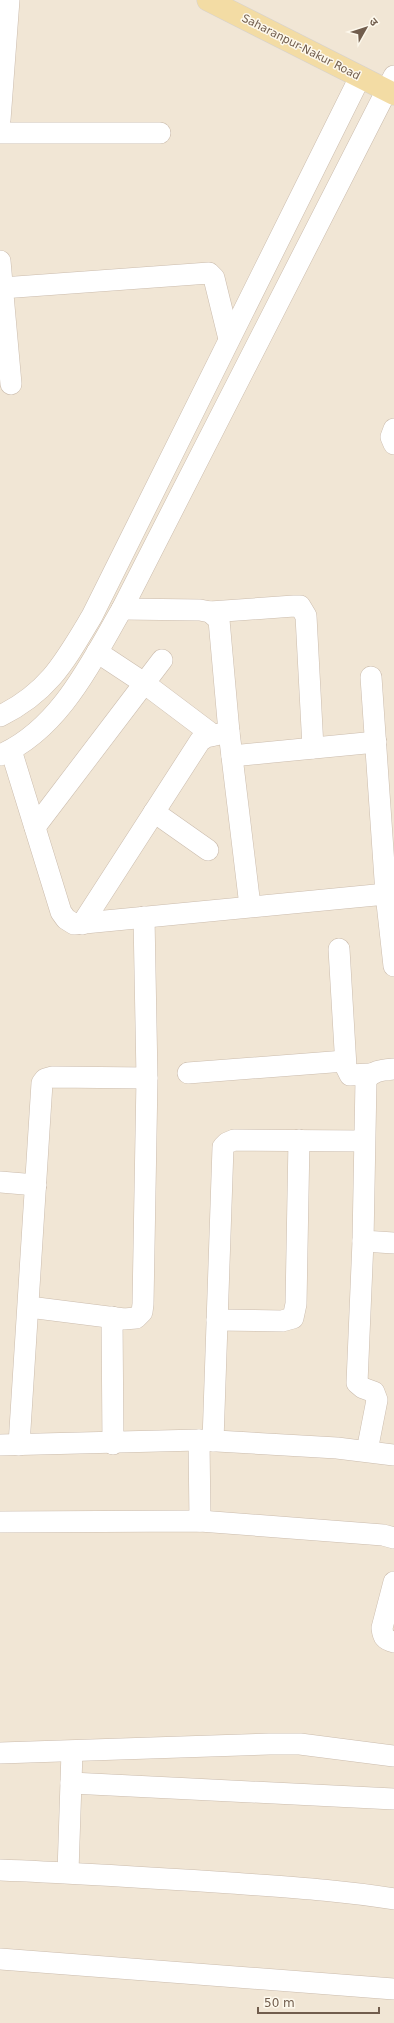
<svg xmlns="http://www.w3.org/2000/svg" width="394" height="2023" font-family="'DejaVu Sans','Noto Sans Devanagari',sans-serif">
<rect width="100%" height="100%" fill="#faf4e6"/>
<!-- residential -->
<rect fill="#f1e6d5" x="0" y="0" width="394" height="2023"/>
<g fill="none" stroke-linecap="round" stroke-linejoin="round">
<!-- minor casing -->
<g stroke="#cbbcad" stroke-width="22">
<g id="minor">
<polyline points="0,120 9,0"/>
<polyline points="0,133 160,133"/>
<polyline points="0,261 11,384"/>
<polyline points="2,288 209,273 214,278 229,339"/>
<polyline points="394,429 391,437 394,444"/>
<polyline points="122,609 200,610 210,612 219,620 229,732 250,906"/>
<polyline points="210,612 294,606 300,606 306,616 313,748"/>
<polyline points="97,652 144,683 213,735"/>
<polyline points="371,677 386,894 394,893"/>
<path d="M0,716C49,692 65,661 92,616L360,77"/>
<polyline points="11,750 61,912 66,919 74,924 386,894 394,966"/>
<path d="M0,755C60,729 91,662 122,609L394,76"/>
<polyline points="232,756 376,742"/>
<polyline points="154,812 208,850"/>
<polyline points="35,827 162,660"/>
<polyline points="82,924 200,741 206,737 229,732"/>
<polyline points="339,949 346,1067 350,1075 370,1074"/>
<path d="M394,1069C383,1070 373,1070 366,1080L363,1241L394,1243"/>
<polyline points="188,1073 345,1061"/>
<polyline points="0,1182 36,1185"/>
<polyline points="363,1241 357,1383 363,1388 374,1392 377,1400 367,1451"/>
<polyline points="29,1307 124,1319 136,1318 142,1312 143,1304 147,1078 144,917"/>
<polyline points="112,1317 113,1444"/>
<polyline points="217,1320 282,1321 293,1318 296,1304 299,1140"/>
<polyline points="199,1440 200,1521"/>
<polyline points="213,1441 223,1147 227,1143 234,1140 364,1141"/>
<polyline points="0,1445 199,1440 337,1448 394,1455"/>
<polyline points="19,1445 42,1083 45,1079 52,1077 147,1078"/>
<polyline points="0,1522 200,1521 383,1535 394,1538"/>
<path d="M394,1582L382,1628C383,1637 385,1640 394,1642"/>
<polyline points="0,1753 269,1744 300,1744 394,1756"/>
<polyline points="71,1783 394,1799"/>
<path d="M0,1870C77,1873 154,1878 231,1883C285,1887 340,1890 394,1899"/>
<polyline points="68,1872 72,1752"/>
<polyline points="0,1959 394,1989"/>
</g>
</g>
<!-- major casing -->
<g stroke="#d7d2cd" stroke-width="23">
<polyline id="major" points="208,0 394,94"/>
</g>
<!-- minor -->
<use href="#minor" stroke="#fff" stroke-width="21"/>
<!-- major -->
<use href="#major" stroke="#f3dca4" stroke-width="22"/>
</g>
<g text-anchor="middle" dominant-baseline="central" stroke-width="3" stroke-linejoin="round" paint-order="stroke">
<!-- street labels -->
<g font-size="11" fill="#715d4d" stroke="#fdf8ec">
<text transform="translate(301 47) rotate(27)">Saharanpur-Nakur Road</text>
</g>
</g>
<!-- north arrow -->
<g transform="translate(366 28) rotate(51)" stroke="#fdf8ec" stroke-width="3" paint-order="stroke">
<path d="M0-3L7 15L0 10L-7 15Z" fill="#715d4d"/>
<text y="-6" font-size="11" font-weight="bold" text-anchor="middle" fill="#715d4d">उ</text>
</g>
<!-- scale -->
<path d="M258 2007v6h121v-6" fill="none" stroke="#715d4d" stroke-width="2"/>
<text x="264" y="2007" font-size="12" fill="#715d4d" stroke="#fdf8ec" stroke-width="3" paint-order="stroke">50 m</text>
</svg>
